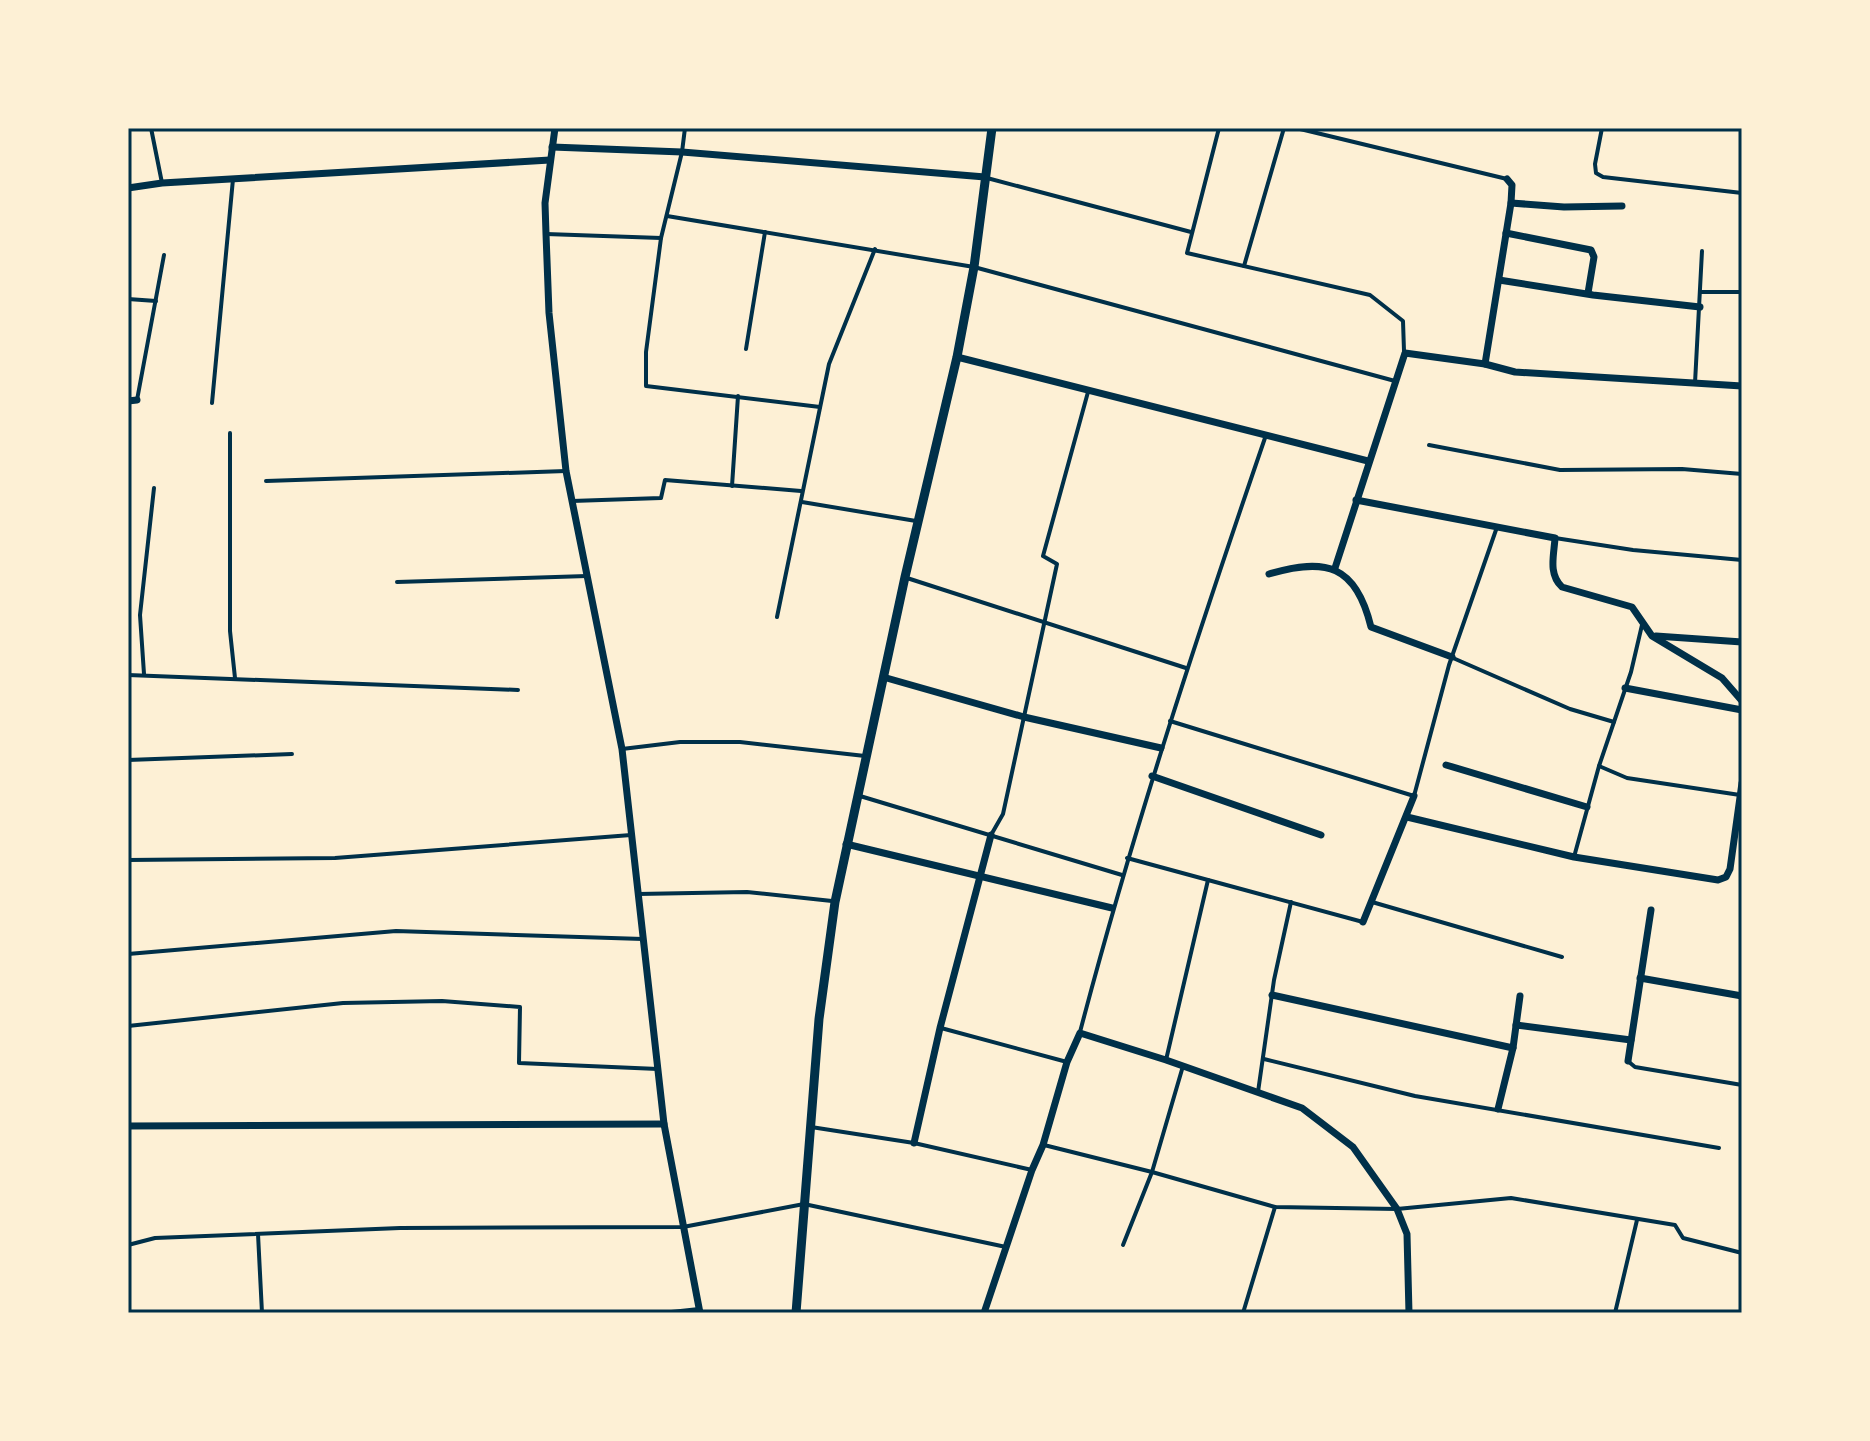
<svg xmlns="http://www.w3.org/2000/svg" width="1870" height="1441" font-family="'Space Grotesk',sans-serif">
<rect width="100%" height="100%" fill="#fdf0d5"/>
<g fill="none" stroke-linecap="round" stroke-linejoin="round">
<!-- service -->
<g stroke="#003049" stroke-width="4">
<polyline points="151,128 162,183"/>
<polyline points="1219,128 1187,253 1370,295 1403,321 1404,351"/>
<polyline points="1296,128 1507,179"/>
<polyline points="1602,128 1595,164 1596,173 1603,177 1742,193"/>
<polyline points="987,178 1191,232"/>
<polyline points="667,216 974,267 1395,381"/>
<polyline points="546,234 661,238 682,152 685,128"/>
<polyline points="661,238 646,352 646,386 820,407"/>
<polyline points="1244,266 1284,128"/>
<polyline points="1701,292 1742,292"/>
<polyline points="128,299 156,301"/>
<polyline points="746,349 765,232"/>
<polyline points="1695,383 1702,251"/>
<polyline points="137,400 164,255"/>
<polyline points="212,403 233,179"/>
<polyline points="230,433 230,631 235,678"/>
<polyline points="1429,445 1560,470 1682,469 1742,474"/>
<polyline points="266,481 566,471"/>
<polyline points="732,486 738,396"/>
<polyline points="572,501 661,498 665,480 801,491"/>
<polyline points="802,502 916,521"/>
<polyline points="1555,538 1633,550 1742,560"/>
<polyline points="907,578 1186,668"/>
<polyline points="397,582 587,576"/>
<polyline points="777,617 829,364 875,249"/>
<polyline points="1453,658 1570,709 1614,722"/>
<polyline points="144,674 140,615 154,488"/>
<polyline points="128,675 518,690"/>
<polyline points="1170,721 1414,796 1449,665 1497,527"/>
<polyline points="622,749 680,742 740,742 865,756"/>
<polyline points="128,760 292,754"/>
<polyline points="1599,766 1627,778 1740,795"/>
<polyline points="860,796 1122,875"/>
<polyline points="991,835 1003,814 1057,564 1043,556 1088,392"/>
<polyline points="1574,857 1599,766 1631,672 1642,625"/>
<polyline points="1127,858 1363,922"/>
<polyline points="128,860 335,858 631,835"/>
<polyline points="638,894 747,892 832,901"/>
<polyline points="1372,902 1562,957"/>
<polyline points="128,954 396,931 643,939"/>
<polyline points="128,1026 343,1003 442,1001 520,1007 519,1063 658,1069"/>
<polyline points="941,1028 1067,1062"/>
<path d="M1080,1032C1133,830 1198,633 1266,435"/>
<polyline points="1264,1059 1415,1096 1719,1148"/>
<polyline points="1166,1060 1208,880"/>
<polyline points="1629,1062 1635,1067 1742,1085"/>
<polyline points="1258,1092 1274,980 1291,902"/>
<polyline points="811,1127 914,1143 1032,1170"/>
<polyline points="1044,1145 1152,1172 1275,1207 1397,1209 1511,1198 1675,1225 1683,1238 1742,1253"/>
<polyline points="258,1234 262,1313"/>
<polyline points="128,1245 155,1238 400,1228 683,1227 804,1204 1006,1247"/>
<polyline points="1123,1245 1152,1172 1183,1066"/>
<polyline points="662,1313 699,1309"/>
<polyline points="1243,1313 1275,1207"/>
<polyline points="1615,1313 1637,1220"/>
</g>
<!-- minor -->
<g stroke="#003049" stroke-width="7">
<polyline points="555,128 545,203 546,234 549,313 566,471 622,749 664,1124 700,1313"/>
<polyline points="552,147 682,152 985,177"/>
<polyline points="128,188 162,183 550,160"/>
<polyline points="1511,203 1564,207 1622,206"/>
<polyline points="1506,233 1591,250 1594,257 1588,293"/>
<polyline points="1499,280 1593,295 1700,307"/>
<polyline points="957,357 1368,461"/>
<polyline points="1485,364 1511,203 1512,185 1507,179"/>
<polyline points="128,401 137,400"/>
<path d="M1356,500L1555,538C1554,555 1548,574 1562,587L1632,607L1652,636L1722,678L1742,701"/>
<polyline points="1335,568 1405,353 1485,364 1515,372 1742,386"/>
<path d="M1269,574C1326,557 1356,565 1371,627L1452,657"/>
<polyline points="1656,636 1742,642"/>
<polyline points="883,677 1024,717 1161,748"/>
<polyline points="1625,688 1742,710"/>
<polyline points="1446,765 1587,807"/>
<polyline points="1152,776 1321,835"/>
<polyline points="1407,817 1574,857 1718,880 1726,877 1730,869 1742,783"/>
<polyline points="846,844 1112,908"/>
<polyline points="1363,922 1414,796"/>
<polyline points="1640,978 1742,996"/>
<polyline points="1272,995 1513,1048"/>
<polyline points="1516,1025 1631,1040"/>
<polyline points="1628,1061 1651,910"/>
<polyline points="1498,1109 1513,1048 1520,996"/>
<polyline points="128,1126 664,1124"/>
<polyline points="914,1143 940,1028 991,835"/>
<polyline points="984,1313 1032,1170 1043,1145 1067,1062 1080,1033 1166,1060 1302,1108 1353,1147 1397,1209 1407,1234 1409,1313"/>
</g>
<!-- tertiary -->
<polyline stroke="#003049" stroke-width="9" points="796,1313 819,1019 835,902 905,577 957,357 974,267 992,128"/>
</g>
<!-- border -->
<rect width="1870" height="1441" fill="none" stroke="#fdf0d5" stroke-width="260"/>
<rect x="130" y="130" width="1610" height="1181" fill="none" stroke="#003049" stroke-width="3"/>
</svg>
